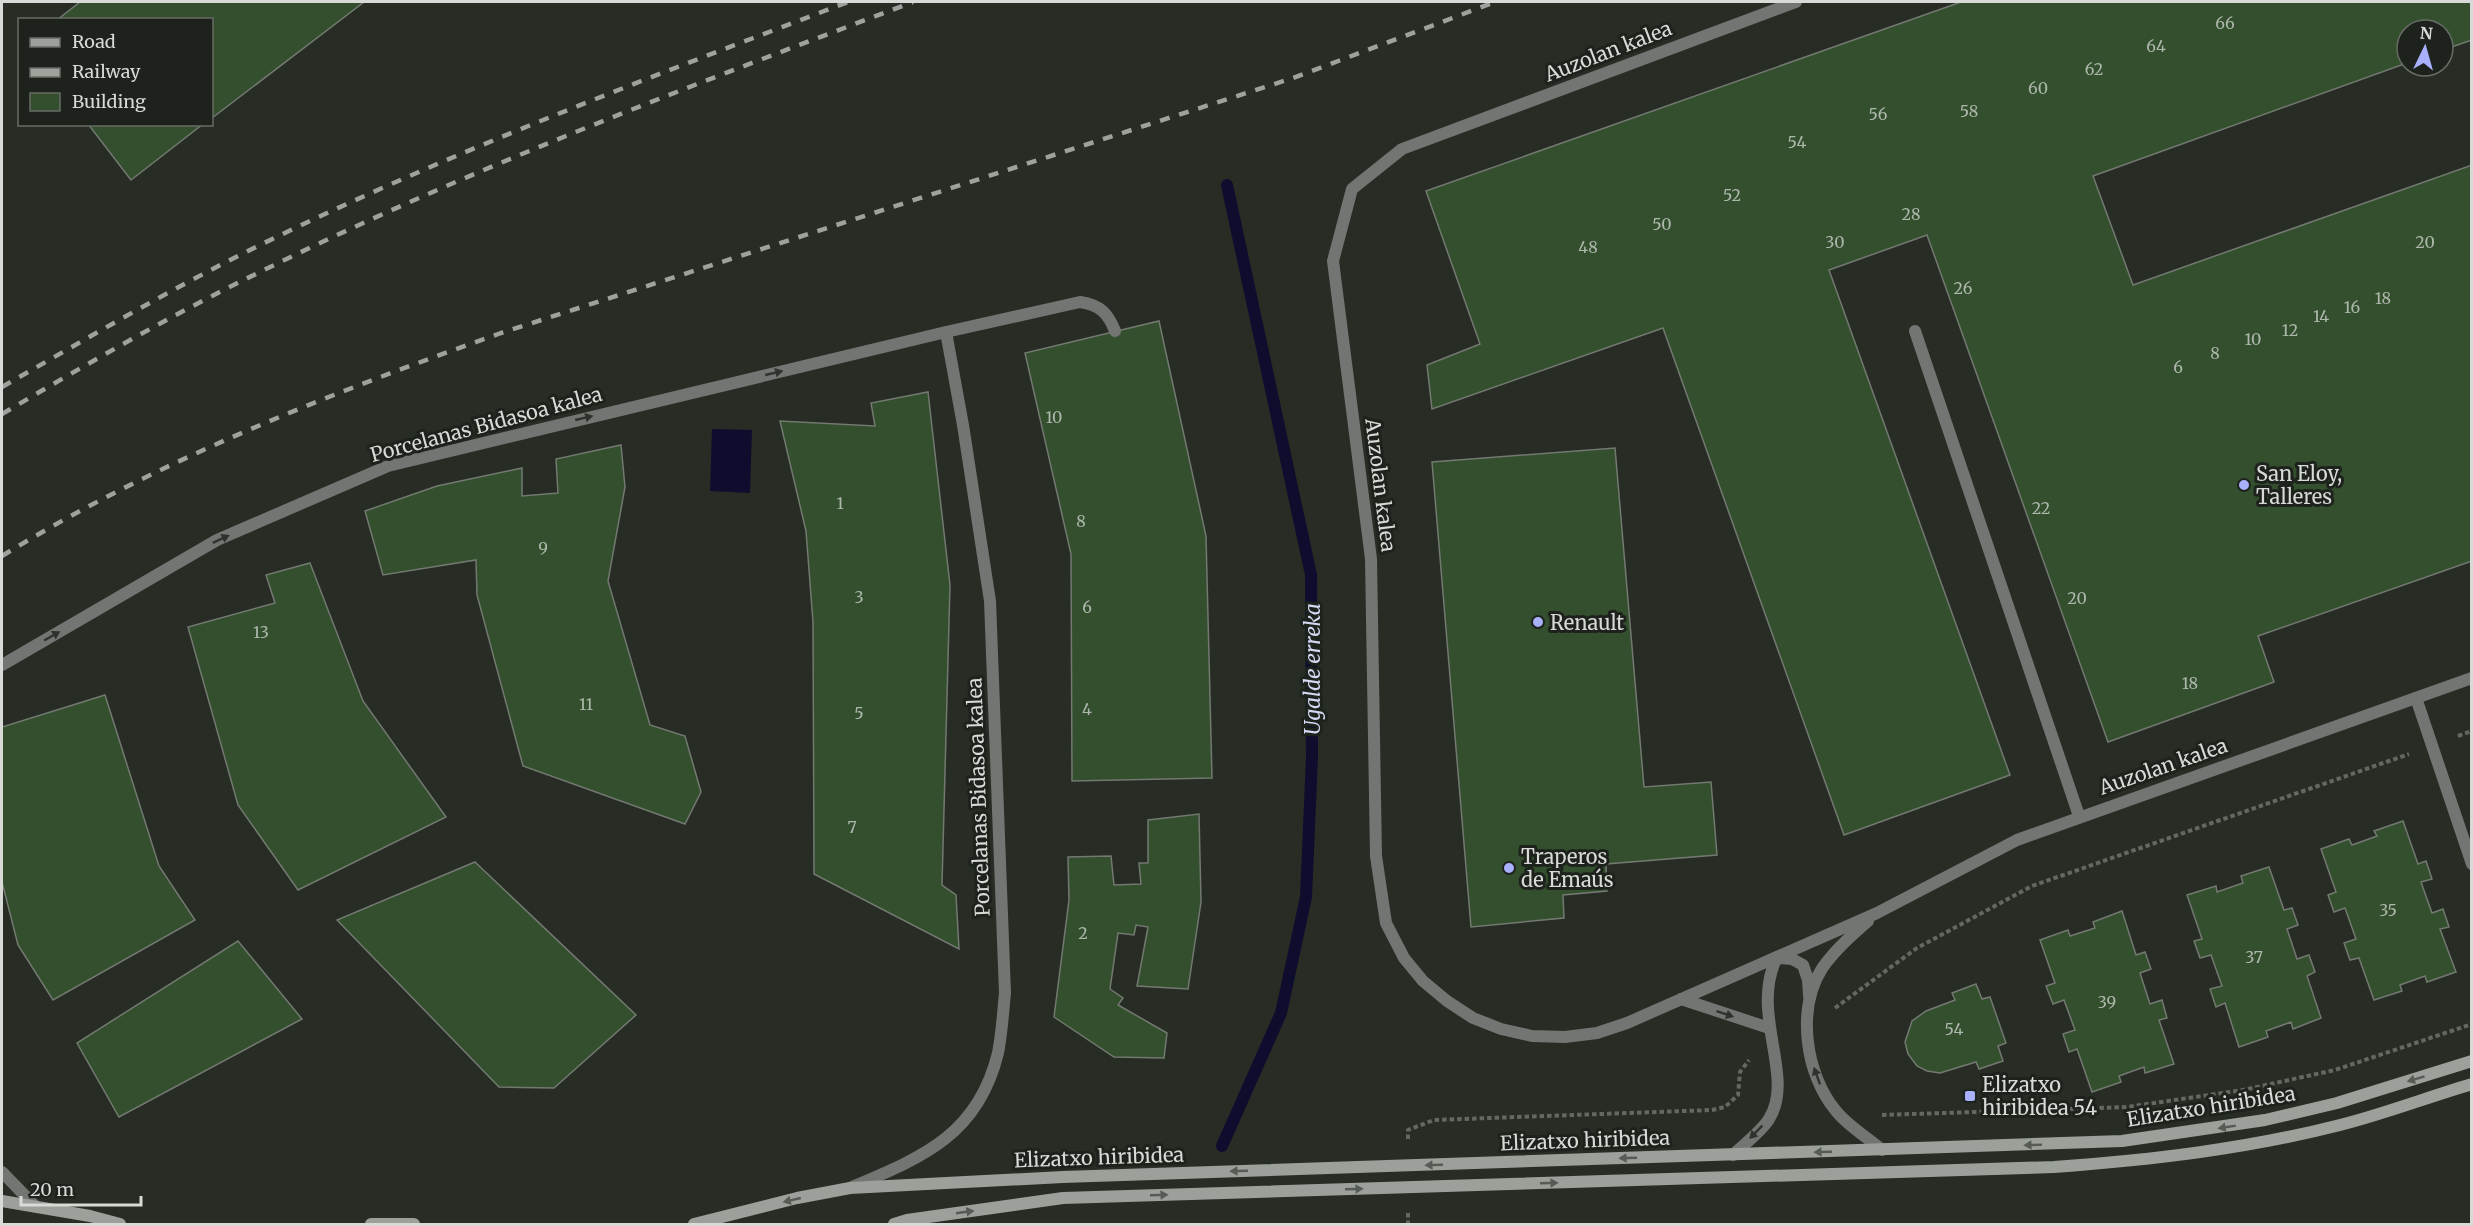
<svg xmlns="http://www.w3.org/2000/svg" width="2473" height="1226" font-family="Merriweather,serif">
<rect width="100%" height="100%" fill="#272c25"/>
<!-- water -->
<polygon fill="#0e0d2e" points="712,429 752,430 750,493 710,491"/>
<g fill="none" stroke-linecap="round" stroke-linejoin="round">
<!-- stream -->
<polyline stroke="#0e0d2e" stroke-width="12" points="1222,1146 1281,1013 1306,897 1312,757 1311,575 1227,185"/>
</g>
<!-- building -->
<g fill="#334f2d" stroke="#737971" stroke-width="1.5">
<polygon points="80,2 364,2 212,118 212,20 57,20"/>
<polygon points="1961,2 2472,2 2472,40 2443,50 2443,30 2407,30 2407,63 2093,176 2133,285 2472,165 2472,561 2258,636 2274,682 2108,742 1927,235 1829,270 2010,775 1844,835 1663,328 1432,409 1427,365 1480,344 1426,191"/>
<polygon points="88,124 203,124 131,180"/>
<polygon points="1159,321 1206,536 1212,778 1072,781 1071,554 1025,353"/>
<polygon points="928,392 950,585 942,885 956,895 959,949 814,874 813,622 806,531 780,421 875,426 871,403"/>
<polygon points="621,445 625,487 608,581 650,725 685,736 701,792 685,824 523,766 477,595 476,560 383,575 365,511 437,486 522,468 522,496 558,493 556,459"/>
<polygon points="1615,448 1644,787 1711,782 1717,855 1606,864 1607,891 1563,895 1564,918 1471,927 1432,462"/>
<polygon points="310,563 363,701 446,817 298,890 238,805 188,627 275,603 266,575"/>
<polygon points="105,695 159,866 195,920 53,1000 18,945 2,882 2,727"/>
<polygon points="1199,814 1201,902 1188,989 1137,986 1148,927 1136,925 1134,935 1118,933 1110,989 1123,998 1118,1005 1167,1033 1164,1058 1114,1057 1054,1017 1069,900 1068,857 1111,856 1114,885 1141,884 1139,863 1148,863 1148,820"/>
<polygon points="2403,821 2418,864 2426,861 2432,879 2421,882 2432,913 2443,909 2449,927 2440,929 2456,972 2427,982 2425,976 2400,985 2402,991 2374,1000 2359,958 2350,960 2344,943 2356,939 2345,908 2334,912 2328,895 2336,892 2321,849 2349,839 2352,845 2377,836 2374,831"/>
<polygon points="475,862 636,1015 554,1088 499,1087 337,920"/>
<polygon points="2269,867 2284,910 2292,908 2298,925 2287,929 2297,959 2309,955 2315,972 2307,976 2321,1018 2293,1029 2291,1022 2266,1031 2268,1037 2239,1047 2225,1003 2216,1007 2210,989 2222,986 2211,955 2200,958 2194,941 2202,939 2187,895 2216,886 2217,892 2243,883 2241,876"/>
<polygon points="2122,911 2136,955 2145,952 2151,969 2140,973 2150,1004 2162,1000 2167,1018 2159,1020 2174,1064 2145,1073 2144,1067 2119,1076 2121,1082 2092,1092 2077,1049 2069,1052 2063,1034 2075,1030 2064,1000 2053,1004 2046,986 2055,983 2040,940 2068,930 2070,936 2095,928 2093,922"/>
<polygon points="238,941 302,1019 119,1117 77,1043"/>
<polygon points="1976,984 1982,999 1990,997 2006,1043 1998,1046 2003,1061 1979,1069 1976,1062 1940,1073 1927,1071 1917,1066 1908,1054 1905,1042 1912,1021 1926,1011 1955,1000 1952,993"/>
</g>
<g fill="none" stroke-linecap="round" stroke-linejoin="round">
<!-- path -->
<g stroke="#636862" stroke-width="4" stroke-dasharray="4.5 3" stroke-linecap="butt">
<polyline points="2458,736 2472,731"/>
<polyline points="1835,1008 1917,948 2032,886 2409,754"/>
<polyline points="1882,1115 2127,1107 2243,1090 2335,1070 2472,1024"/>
<polyline points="1408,1139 1408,1130 1434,1120 1712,1110 1725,1107 1738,1095 1740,1072 1749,1060"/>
<polyline points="1408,1213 1408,1224"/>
</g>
<!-- lane -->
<g stroke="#727572" stroke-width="12">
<polyline points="1915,331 2079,816"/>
<path d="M946,332L1080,302C1100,305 1108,313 1115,331"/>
<polyline points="2416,698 2472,864"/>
</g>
<!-- street -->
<g stroke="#727572" stroke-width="12">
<polyline points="1796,2 1402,149 1352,189 1333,261 1371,559 1376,856 1386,923 1404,958 1423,981 1447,1001 1473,1018 1501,1029 1532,1036 1565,1037 1597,1033 1627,1023 1877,913 2017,840 2472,678"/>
<path d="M2,665L217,540L388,466L946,332L963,425L990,601L1005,993C1003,1012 1002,1033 998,1053C978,1135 923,1157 852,1187"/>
<path d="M1868,921C1852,935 1836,949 1823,967C1796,1008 1805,1074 1836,1111C1848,1126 1867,1137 1882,1150"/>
<polyline points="1778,958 1792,959 1803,965 1808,980 1809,996"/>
<polyline points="1681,999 1769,1028"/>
<path d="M1733,1155C1744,1144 1761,1132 1769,1119C1796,1076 1749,1014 1777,957"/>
<polyline points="2,1172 34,1205"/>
</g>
<!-- secondary -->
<g stroke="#9ba09a" stroke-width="12">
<polyline points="2,1201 90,1216 120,1224"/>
<polyline points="371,1224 414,1224"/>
<polyline points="694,1224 797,1198 850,1188 1063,1177 2122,1141 2265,1120 2337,1103 2472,1061"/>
<path d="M894,1224L907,1220L1063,1198L2054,1167C2151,1160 2246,1149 2340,1125C2384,1114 2428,1097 2472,1084"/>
</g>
<!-- rail -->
<g stroke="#9ea29d" stroke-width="4.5" stroke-dasharray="10 10" stroke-linecap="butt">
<path d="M2,387C86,339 169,290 256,247C447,153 648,78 848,2"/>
<path d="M2,414C87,364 173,314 262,271C473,167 693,85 913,2"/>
<path d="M2,556C158,460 329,394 501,333L1293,78L1495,2"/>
</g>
</g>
<!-- one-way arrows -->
<defs><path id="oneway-solid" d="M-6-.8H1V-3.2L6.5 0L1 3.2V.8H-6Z" transform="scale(1.5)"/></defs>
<g fill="#2e332d">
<use href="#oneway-solid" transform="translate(774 373) rotate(-13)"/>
<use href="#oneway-solid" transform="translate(584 418) rotate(-13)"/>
<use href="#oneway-solid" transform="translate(221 539) rotate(-25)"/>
<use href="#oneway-solid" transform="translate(52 636) rotate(-30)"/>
<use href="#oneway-solid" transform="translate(1725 1014) rotate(18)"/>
<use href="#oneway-solid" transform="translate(1817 1076) rotate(-110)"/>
<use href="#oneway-solid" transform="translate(1756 1132) rotate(135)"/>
</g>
<g fill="#565b55">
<use href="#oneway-solid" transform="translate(2416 1079) rotate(163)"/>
<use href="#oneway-solid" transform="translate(2227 1127) rotate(171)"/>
<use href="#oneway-solid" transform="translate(2033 1145) rotate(178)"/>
<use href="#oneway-solid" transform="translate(1823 1152) rotate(178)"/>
<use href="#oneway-solid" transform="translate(1628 1158) rotate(178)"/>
<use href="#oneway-solid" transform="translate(1434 1165) rotate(178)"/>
<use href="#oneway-solid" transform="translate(1239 1171) rotate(178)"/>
<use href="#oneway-solid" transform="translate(1549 1183) rotate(-2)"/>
<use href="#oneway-solid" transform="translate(1354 1189) rotate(-2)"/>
<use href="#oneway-solid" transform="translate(1159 1195) rotate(-2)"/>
<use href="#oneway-solid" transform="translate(792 1200) rotate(167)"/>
<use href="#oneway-solid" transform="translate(965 1212) rotate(-8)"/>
</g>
<!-- markers -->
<g fill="#a9b0fc" stroke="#1d231c" stroke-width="2">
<circle cx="2244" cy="485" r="6"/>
<circle cx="1538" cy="622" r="6"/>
<circle cx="1509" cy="868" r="6"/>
<rect x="1964" y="1090" width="12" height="12" rx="3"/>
</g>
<g text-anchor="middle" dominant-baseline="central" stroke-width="6" stroke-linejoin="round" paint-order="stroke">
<!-- number labels -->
<g font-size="16" fill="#aeb7ac">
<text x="2225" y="23">66</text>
<text x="2156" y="46">64</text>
<text x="2094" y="69">62</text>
<text x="2038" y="88">60</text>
<text x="1969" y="111">58</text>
<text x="1878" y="114">56</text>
<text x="1797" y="142">54</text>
<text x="1732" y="195">52</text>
<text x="1911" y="214">28</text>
<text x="1662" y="224">50</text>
<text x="1835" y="242">30</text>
<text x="2425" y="242">20</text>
<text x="1588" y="247">48</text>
<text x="1963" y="288">26</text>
<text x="2383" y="298">18</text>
<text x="2352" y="307">16</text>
<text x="2321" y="316">14</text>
<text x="2290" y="330">12</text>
<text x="2253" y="339">10</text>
<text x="2215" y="353">8</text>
<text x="2178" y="367">6</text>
<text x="1054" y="417">10</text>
<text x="840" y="503">1</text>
<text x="2041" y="508">22</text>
<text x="1081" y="521">8</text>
<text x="543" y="548">9</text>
<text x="859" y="597">3</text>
<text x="2077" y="598">20</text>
<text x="1087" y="607">6</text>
<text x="261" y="632">13</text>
<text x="2190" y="683">18</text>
<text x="586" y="704">11</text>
<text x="1087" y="709">4</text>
<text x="859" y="713">5</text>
<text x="852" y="827">7</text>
<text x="2388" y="910">35</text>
<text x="1083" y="933">2</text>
<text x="2254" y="957">37</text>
<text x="2107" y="1002">39</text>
<text x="1954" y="1029">54</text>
</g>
<!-- street labels -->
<g font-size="20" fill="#d7dad6" stroke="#1d231c">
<text transform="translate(1608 51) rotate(-21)">Auzolan kalea</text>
<text transform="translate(486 424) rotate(-15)">Porcelanas Bidasoa kalea</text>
<text transform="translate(1381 485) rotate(83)">Auzolan kalea</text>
<text transform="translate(2163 766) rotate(-19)">Auzolan kalea</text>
<text transform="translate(978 797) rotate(-92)">Porcelanas Bidasoa kalea</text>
<text transform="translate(2211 1106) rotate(-9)">Elizatxo hiribidea</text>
<text transform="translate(1585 1140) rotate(-2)">Elizatxo hiribidea</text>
<text transform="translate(1099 1157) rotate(-2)">Elizatxo hiribidea</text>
</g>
<!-- poi labels -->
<g font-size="20" fill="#d7dad6" stroke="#1d231c" text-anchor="start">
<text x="2256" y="473">San Eloy,<tspan x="2256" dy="23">Talleres</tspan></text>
<text x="1550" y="622">Renault</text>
<text x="1521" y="856">Traperos<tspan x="1521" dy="23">de Emaús</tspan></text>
<text x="1982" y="1084">Elizatxo<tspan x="1982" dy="23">hiribidea 54</tspan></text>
</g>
<!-- water labels -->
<g font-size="21" font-style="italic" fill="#d5d9f4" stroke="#1d231c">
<text transform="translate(1312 669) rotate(-90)">Ugalde erreka</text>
</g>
</g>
<!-- border -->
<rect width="2473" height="1226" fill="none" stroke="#d7dad6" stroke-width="6"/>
<!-- legend -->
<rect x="18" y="18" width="195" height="108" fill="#1d231c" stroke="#676c66" stroke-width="1.5"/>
<rect x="30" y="38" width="30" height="9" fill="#9ba09a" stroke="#676c66" stroke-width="1.5"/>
<text x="72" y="48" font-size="18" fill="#d7dad6">Road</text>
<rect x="30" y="68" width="30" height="9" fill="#9ea29d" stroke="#676c66" stroke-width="1.5"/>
<text x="72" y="78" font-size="18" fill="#d7dad6">Railway</text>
<rect x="30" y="93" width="30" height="18" fill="#334f2d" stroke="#676c66" stroke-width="1.5"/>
<text x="72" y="108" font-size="18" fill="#d7dad6">Building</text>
<!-- north arrow -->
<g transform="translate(2425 48) rotate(5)"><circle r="28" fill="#1d231c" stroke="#676c66" stroke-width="1.5"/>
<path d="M0-4.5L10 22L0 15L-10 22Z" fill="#a9b0fc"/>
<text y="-9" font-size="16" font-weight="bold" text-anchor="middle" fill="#d7dad6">N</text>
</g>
<!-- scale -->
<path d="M21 1196v9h120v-9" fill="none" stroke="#d7dad6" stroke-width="3"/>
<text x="30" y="1196" font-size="18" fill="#d7dad6" stroke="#1d231c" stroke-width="4.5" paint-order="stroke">20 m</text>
</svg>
